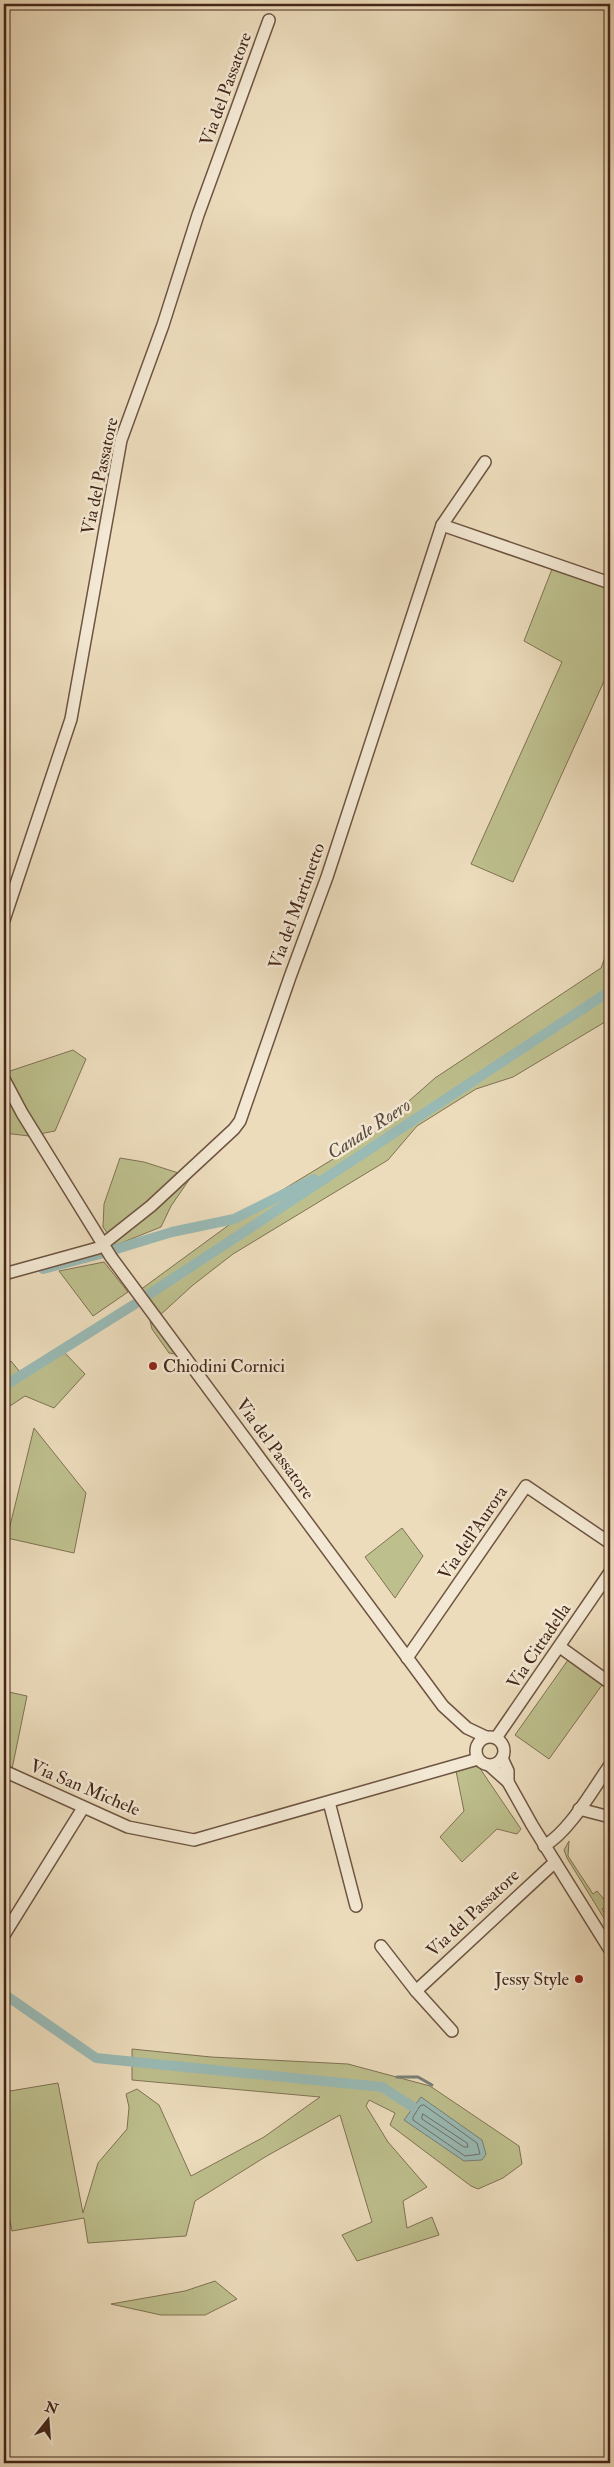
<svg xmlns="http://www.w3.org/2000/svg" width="614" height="2467" font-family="'IM FELL Double Pica',serif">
<rect width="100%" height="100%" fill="#ecdcbc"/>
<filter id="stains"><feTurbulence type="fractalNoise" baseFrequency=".004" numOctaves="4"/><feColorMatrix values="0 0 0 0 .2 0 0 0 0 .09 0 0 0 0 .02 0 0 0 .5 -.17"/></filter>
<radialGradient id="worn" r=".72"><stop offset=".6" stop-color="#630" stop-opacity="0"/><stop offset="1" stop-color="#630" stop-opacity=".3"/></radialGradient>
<!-- green -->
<g fill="#bdbf8d" stroke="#807253">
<polygon points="552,569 610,589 610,668 513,882 471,864 562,662 524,641"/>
<polygon points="610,944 610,1019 513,1077 476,1089 417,1126 388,1160 233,1254 193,1285 159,1316 140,1290 248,1211 366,1139 435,1078 601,968"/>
<polygon points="73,1050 86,1059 55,1131 29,1136 4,1133 4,1073"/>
<polygon points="120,1158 144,1162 191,1177 171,1206 161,1227 116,1245 103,1227 104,1204"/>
<polygon points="104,1262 128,1292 93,1316 59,1271"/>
<polygon points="150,1321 176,1352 175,1354 169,1353 152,1329"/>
<polygon points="63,1351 85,1374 54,1408 25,1396 4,1410 4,1365 11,1361 24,1377"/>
<polygon points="34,1428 86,1493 74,1553 7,1538"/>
<polygon points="402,1528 423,1556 395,1598 365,1557"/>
<polygon points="568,1660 602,1685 549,1759 515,1735"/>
<polygon points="4,1691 27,1696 12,1769 4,1765"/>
<polygon points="473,1766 479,1767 521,1829 517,1834 497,1829 462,1862 440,1837 464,1811 456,1771"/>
<polygon points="569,1841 568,1856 593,1894 597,1891 609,1905 602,1909 610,1923 610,1928 567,1858 564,1850"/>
<polygon points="132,2049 211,2057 348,2064 430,2086 519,2146 522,2164 503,2178 478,2189 471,2186 390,2125 395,2113 369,2100 366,2106 388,2142 427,2187 403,2201 407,2228 432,2217 439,2235 357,2261 342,2235 372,2222 340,2115 265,2157 195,2201 186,2236 88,2243 84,2218 12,2231 4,2194 4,2092 58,2083 83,2213 98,2163 127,2129 129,2107 126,2094 137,2089 159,2105 191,2176 264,2137 320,2097 132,2080"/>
<polygon points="215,2281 237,2299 205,2315 161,2315 111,2304 185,2291"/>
</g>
<!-- water -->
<polygon fill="#99bab5" stroke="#777f77" points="421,2097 482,2140 486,2154 482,2160 464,2161 404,2120"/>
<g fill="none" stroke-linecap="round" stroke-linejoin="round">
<!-- shore -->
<g stroke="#6e7067" stroke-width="1">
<polygon points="424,2105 477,2143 480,2154 465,2156 413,2120 413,2117 420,2106"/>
<polygon points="423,2114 467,2143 468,2147 464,2147 422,2119"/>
</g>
<!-- stream -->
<polyline stroke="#777f77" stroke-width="3" points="397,2077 418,2077 432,2085"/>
<!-- canal -->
<g stroke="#99bab5" stroke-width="10">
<polyline points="113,1250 172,1232 234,1219 314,1179"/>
<polyline points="43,1269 100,1254"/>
<polyline points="148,1295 610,991"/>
<polyline points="4,1386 135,1304"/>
<polyline points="4,1994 96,2058 382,2087 413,2107"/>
</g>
<!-- minor casing -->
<g stroke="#6e5442" stroke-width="14">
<g id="minor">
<polyline points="442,525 610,583"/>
<polyline points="4,920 71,719 121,440 163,325 198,215 269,20"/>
<polyline points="4,1079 22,1113 111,1257 443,1706 467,1728 486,1737"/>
<polyline points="4,1274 98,1248 151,1206 234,1129 240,1121 290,977 327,877 442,525 485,462"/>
<polyline points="560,1647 610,1683"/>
<polyline points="407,1658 526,1486 610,1543"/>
<circle cx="490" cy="1751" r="14"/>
<polyline points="496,1738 610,1572"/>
<polyline points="502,1758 508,1771 508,1782"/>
<polyline points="490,1766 508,1782 532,1825 610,1950"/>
<polyline points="4,1771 128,1827 194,1840 478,1759"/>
<polyline points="329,1802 356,1906"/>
<polyline points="579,1809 610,1817"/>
<path d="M544,1846C570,1831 593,1789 610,1765"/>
<polyline points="4,1935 83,1808"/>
<polyline points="381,1946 416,1991 452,2031"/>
<polyline points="416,1991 555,1862"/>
</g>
</g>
<!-- minor -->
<use href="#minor" stroke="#f3e8d3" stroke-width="11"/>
</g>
<!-- markers -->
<g fill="#8f2418" stroke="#f3e8d3" stroke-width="2">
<circle cx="153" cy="1366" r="5"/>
<circle cx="579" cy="1979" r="5"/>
</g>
<g text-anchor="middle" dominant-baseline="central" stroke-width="5" stroke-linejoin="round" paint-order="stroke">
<!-- street labels -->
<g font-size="18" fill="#442619" stroke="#f3e8d3">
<text transform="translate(226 89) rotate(-70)">Via del Passatore</text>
<text transform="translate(100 476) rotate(-78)">Via del Passatore</text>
<text transform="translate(297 906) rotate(-70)">Via del Martinetto</text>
<text transform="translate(275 1449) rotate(54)">Via del Passatore</text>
<text transform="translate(473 1533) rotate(-56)">Via dell'Aurora</text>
<text transform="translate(539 1646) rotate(-56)">Via Cittadella</text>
<text transform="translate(85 1788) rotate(23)">Via San Michele</text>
<text transform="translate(473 1913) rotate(-43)">Via del Passatore</text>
</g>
<!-- poi labels -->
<g font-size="18" fill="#442619" stroke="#f3e8d3" text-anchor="start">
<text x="163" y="1366">Chiodini Cornici</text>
<text x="569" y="1979" text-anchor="end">Jessy Style</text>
</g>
<!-- water labels -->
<g font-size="19" font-style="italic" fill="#594b40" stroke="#f3e8d3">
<text transform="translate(369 1129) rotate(-33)">Canale Roero</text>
</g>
</g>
<!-- margin -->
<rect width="614" height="2467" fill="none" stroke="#ecdcbc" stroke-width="20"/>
<rect x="5" y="5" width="604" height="2457" fill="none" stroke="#442619" stroke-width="2.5"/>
<rect x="10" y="10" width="594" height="2447" fill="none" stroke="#442619"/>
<!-- north arrow -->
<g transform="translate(48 2420) rotate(17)" stroke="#f3e8d3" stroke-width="4" paint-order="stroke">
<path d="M0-4L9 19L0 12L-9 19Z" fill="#442619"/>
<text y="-8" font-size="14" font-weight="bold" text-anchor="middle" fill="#442619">N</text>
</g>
<rect width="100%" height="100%" filter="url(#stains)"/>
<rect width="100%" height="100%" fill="url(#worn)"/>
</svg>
